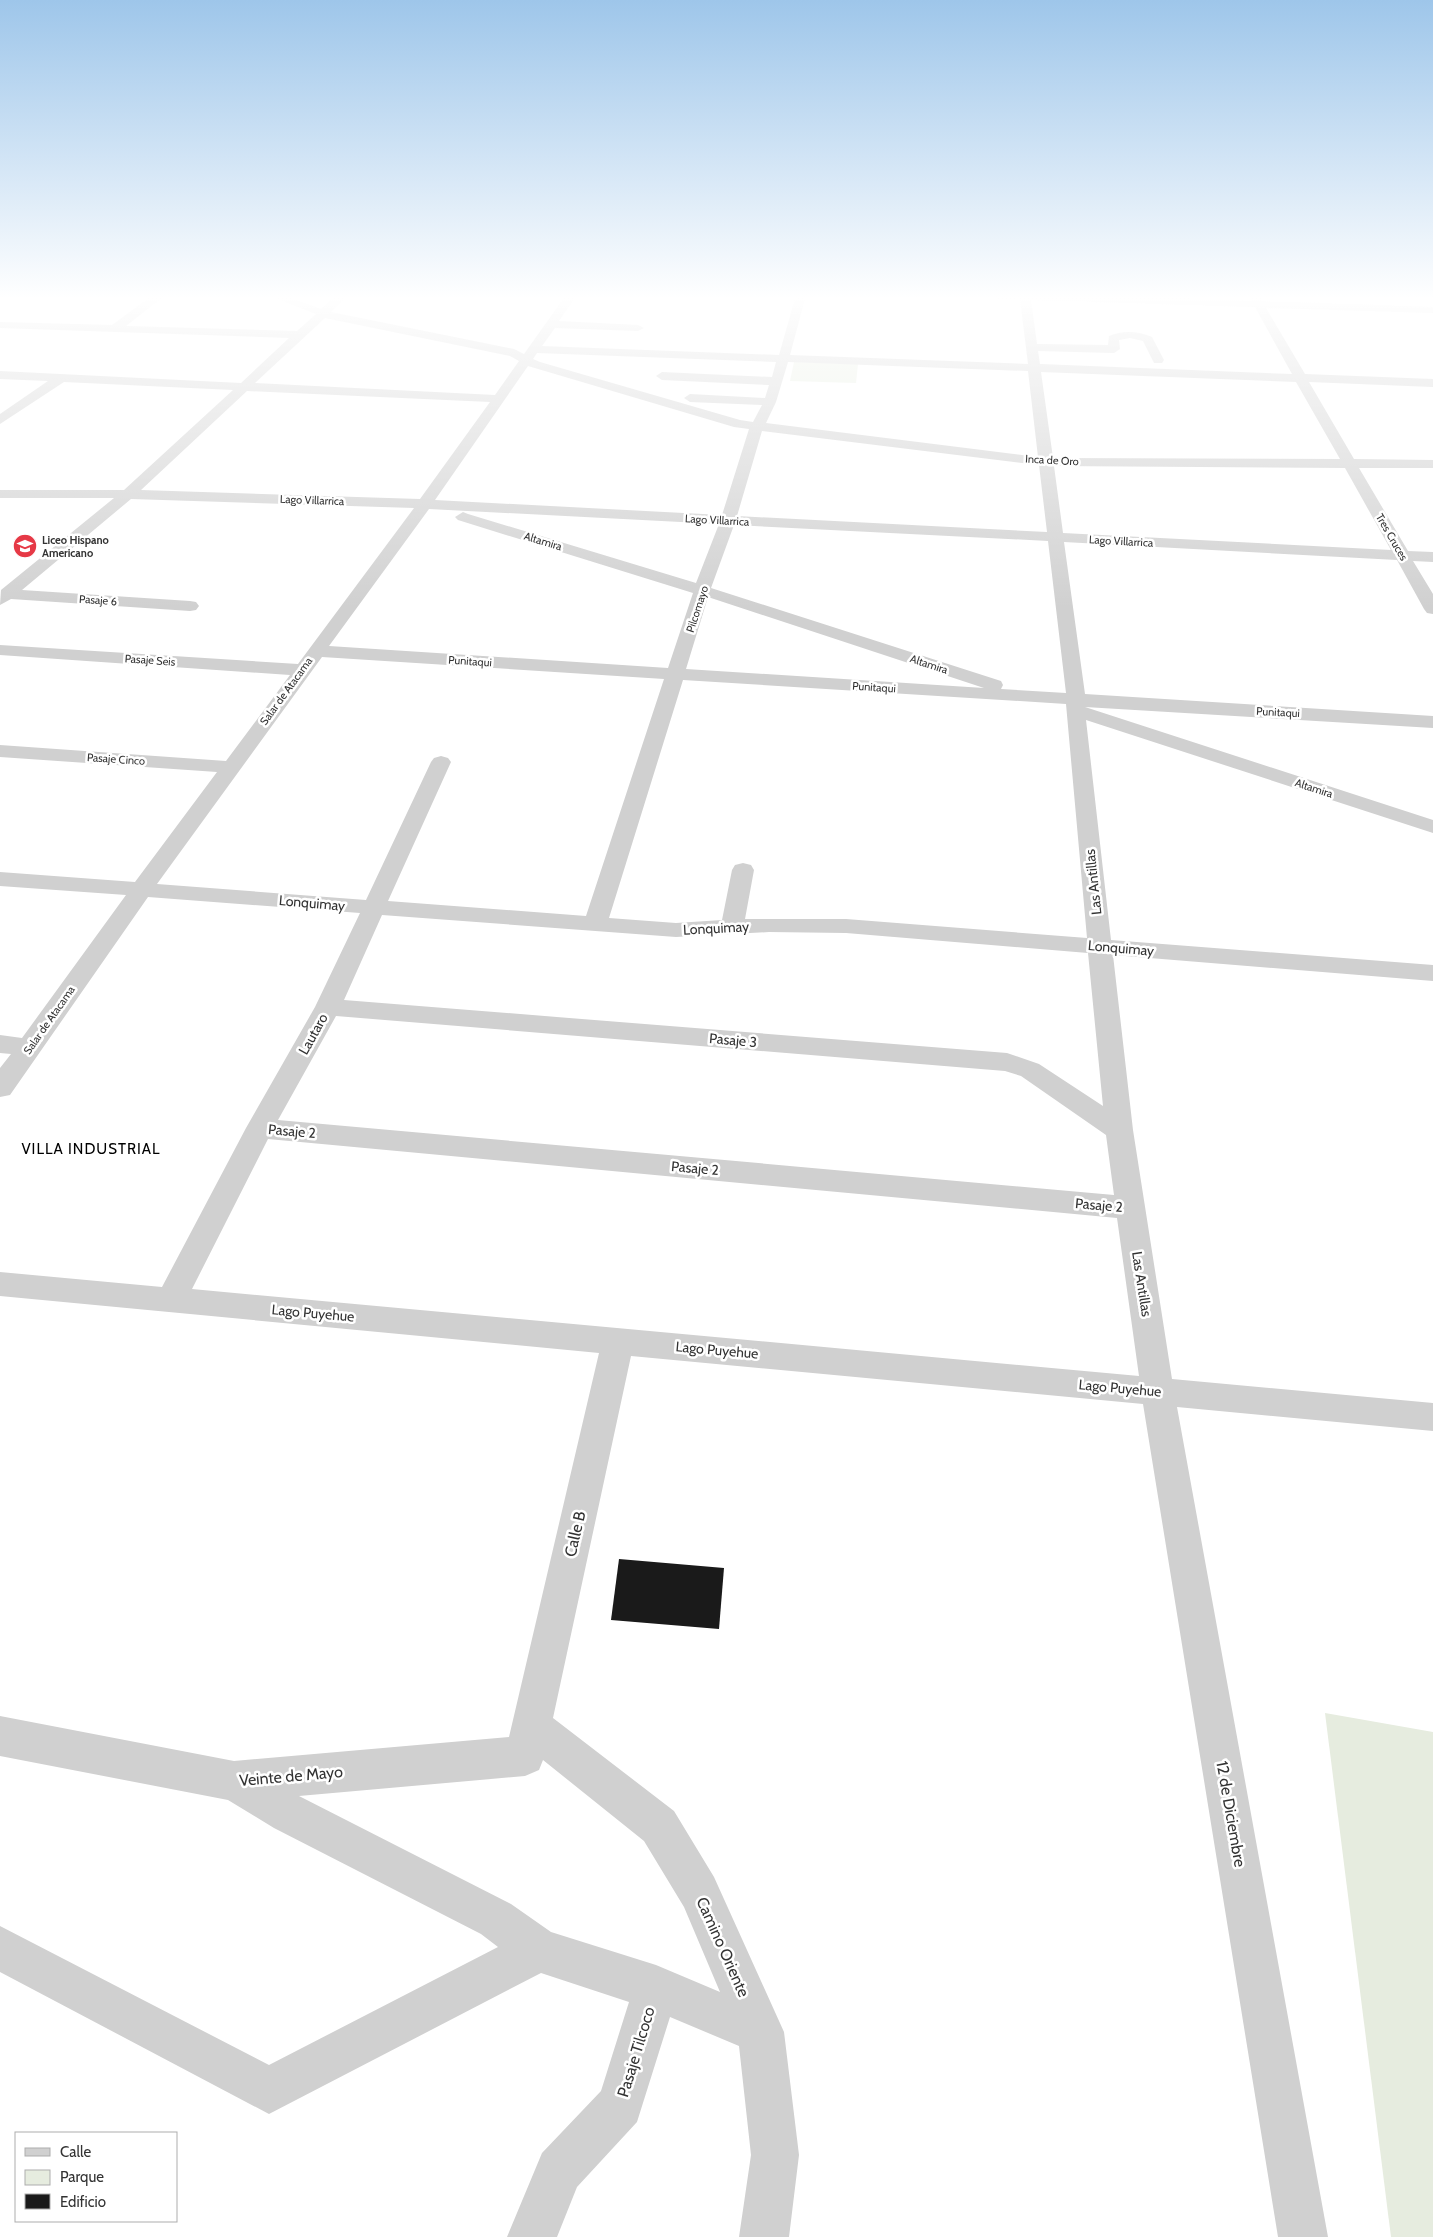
<svg xmlns="http://www.w3.org/2000/svg" width="1433" height="2237" font-family="Cabin,sans-serif">
<rect width="100%" height="100%" fill="#fff"/>
<!-- green -->
<g fill="#e6ecdf">
<polygon points="794,362 858,364 856,383 790,381"/>
<polygon points="1325,1713 1433,1732 1433,2237 1391,2237"/>
</g>
<!-- building -->
<polygon fill="#1a1a1a" points="619,1559 724,1568 719,1629 611,1620"/>
<g fill="none" stroke-linecap="round" stroke-linejoin="round">
<!-- minor -->
<path fill="#d0d0d0" fill-rule="evenodd" d="M149,295L163,297L126,326L297,331L316,314L267,295H283L321,309L336,295H348L331,312L514,349L524,354L566,295H577L559,321L638,325L644,328L638,331L555,328L542,346L779,355L796,295H806L790,355L1028,364L1020,299L984,298L979,295H1090L1251,301L1248,295H1259L1262,301L1433,307V313L1266,308L1305,374L1433,379V387L1309,382L1354,459L1433,460V468H1359L1408,551L1433,552V562L1413,561L1433,594V614L1427,613L1424,609L1397,560L1064,542L1085,694L1433,716V728L1085,707L1433,820V833L1086,720L1111,940L1433,965V981L1113,955L1133,1130L1172,1379L1433,1403V1431L1177,1407L1328,2237H1278L1143,1404L631,1356L553,1718L674,1811L714,1877L784,2032L799,2155L789,2237H739L751,2155L739,2046L670,2017L637,2122L577,2187L557,2237H507L542,2153L601,2091L629,2002L541,1973L269,2114L0,1972V1926L269,2065L498,1947L481,1934L274,1828L228,1800L0,1756V1716L234,1761L509,1737L599,1353L0,1296V1272L162,1287L246,1128L315,1007L360,913L148,897L10,1095L0,1097V1068L11,1054L0,1053V1035L22,1038L126,895L0,886V872L135,882L217,772L0,757V745L226,761L290,675L0,655V645L298,664L414,508L131,499L22,590L190,601L196,602L199,606L196,610L190,611L11,599L0,605L1,590L114,498H0V490H124L233,390L64,382L0,424V414L48,381L0,379V371L241,383L289,338L0,328V322L112,325L150,297ZM1031,300L1255,307L1292,374L1040,364L1038,351L1114,353L1120,349L1119,340L1130,338L1143,341L1154,363H1162L1164,360L1152,337C1138,331 1123,330 1109,336L1108,345L1037,344ZM325,318L510,356L519,361L495,395L255,383ZM537,353L776,362L772,377L662,372L656,376L662,380L769,385L765,398L690,394L684,398L690,402L762,405L753,422L740,420L540,362L533,359ZM788,362L1028,371L1038,457L766,423L776,402ZM528,366L734,427L749,429L722,515L435,500ZM1041,372L1296,382L1340,459L1053,458ZM247,391L490,402L420,499L141,490ZM762,431L1039,465L1047,532L737,516ZM1054,466L1345,468L1391,550L1063,533ZM429,509L719,524L696,583L468,514L463,512L455,517L458,520L693,593L668,668L329,646ZM734,525L1048,541L1066,693L1001,689L1003,685L1001,681L711,588ZM708,597L984,688L686,669ZM322,657L664,679L586,916L388,901L451,762L448,758L441,756L434,758L431,762L366,900L157,884ZM683,680L1066,704L1087,938L846,919H745L754,870L751,865L743,863L735,865L732,870L722,920L676,923L609,918ZM382,915L676,937L769,932L846,933L1088,953L1103,1106L1039,1064L1007,1053L344,1000ZM336,1016L1005,1071L1021,1076L1106,1135L1114,1195L278,1120ZM268,1139L1117,1218L1139,1376L192,1289ZM543,1760L644,1841L684,1907L720,1992L656,1965L551,1932L511,1904L299,1796L525,1776L539,1770Z"/>
</g>
<!-- sky -->
<linearGradient id="sky" x2="0" y2="1"><stop stop-color="#9ec6ea"/><stop offset="0.49" stop-color="#fff"/><stop offset="1" stop-color="#fff" stop-opacity="0"/></linearGradient>
<rect width="1433" height="608" fill="url(#sky)"/>
<!-- icons -->
<defs>
<g id="school-disc" transform="scale(1.25)"><circle r="9.5" fill="#e63946" stroke="#fff"/><path d="M0-5L7-2L0 1L-7-2ZM-4 1L0 2.5L4 1V4Q0 6-4 4Z" fill="#fff"/></g>
</defs>
<g fill-rule="evenodd">
<use href="#school-disc" x="25" y="546"/>
</g>
<g text-anchor="middle" dominant-baseline="central" stroke-width="5" stroke-linejoin="round" paint-order="stroke">
<!-- far-street labels -->
<g font-size="11" fill="#333" stroke="#fff">
<text transform="translate(1052 460) rotate(3)">Inca de Oro</text>
<text transform="translate(312 500) rotate(2)">Lago Villarrica</text>
<text transform="translate(717 520) rotate(3)">Lago Villarrica</text>
<text transform="translate(1392 537) rotate(60)">Tres Cruces</text>
<text transform="translate(543 541) rotate(17)">Altamira</text>
<text transform="translate(1121 541) rotate(3)">Lago Villarrica</text>
<text transform="translate(98 600) rotate(4)">Pasaje 6</text>
<text transform="translate(697 609) rotate(-72)">Pilcomayo</text>
<text transform="translate(150 660) rotate(4)">Pasaje Seis</text>
<text transform="translate(470 661) rotate(4)">Punitaqui</text>
<text transform="translate(929 664) rotate(18)">Altamira</text>
<text transform="translate(874 687) rotate(4)">Punitaqui</text>
<text transform="translate(286 691) rotate(-54)">Salar de Atacama</text>
<text transform="translate(1278 712) rotate(3)">Punitaqui</text>
<text transform="translate(116 759) rotate(4)">Pasaje Cinco</text>
<text transform="translate(1314 788) rotate(18)">Altamira</text>
<text transform="translate(49 1020) rotate(-55)">Salar de Atacama</text>
</g>
<!-- far-poi labels -->
<g font-size="11" font-weight="bold" fill="#333" stroke="#fff" text-anchor="start">
<text x="42" y="540">Liceo Hispano<tspan x="42" dy="13">Americano</tspan></text>
</g>
<!-- street labels -->
<g font-size="14" fill="#333" stroke="#fff">
<text transform="translate(1093 882) rotate(-96)">Las Antillas</text>
<text transform="translate(312 903) rotate(5)">Lonquimay</text>
<text transform="translate(716 928) rotate(-3)">Lonquimay</text>
<text transform="translate(1121 948) rotate(5)">Lonquimay</text>
<text transform="translate(313 1034) rotate(-61)">Lautaro</text>
<text transform="translate(733 1040) rotate(5)">Pasaje 3</text>
<text transform="translate(292 1131) rotate(5)">Pasaje 2</text>
<text transform="translate(695 1168) rotate(5)">Pasaje 2</text>
<text transform="translate(1099 1205) rotate(5)">Pasaje 2</text>
<text transform="translate(1142 1284) rotate(81)">Las Antillas</text>
<text transform="translate(313 1313) rotate(5)">Lago Puyehue</text>
<text transform="translate(717 1350) rotate(5)">Lago Puyehue</text>
<text transform="translate(1120 1388) rotate(5)">Lago Puyehue</text>
</g>
<!-- neighbourhood labels -->
<g font-size="15" letter-spacing="1" fill="#000" stroke="#fff">
<text x="91" y="1149">VILLA INDUSTRIAL</text>
</g>
<!-- near-street labels -->
<g font-size="16" fill="#333" stroke="#fff">
<text transform="translate(575 1534) rotate(-77)">Calle B</text>
<text transform="translate(291 1776) rotate(-5)">Veinte de Mayo</text>
<text transform="translate(1231 1814) rotate(80)">12 de Diciembre</text>
<text transform="translate(723 1947) rotate(66)">Camino Oriente</text>
<text transform="translate(636 2052) rotate(-73)">Pasaje Tilcoco</text>
</g>
</g>
<!-- legend -->
<rect x="15" y="2132" width="162" height="90" fill="#ffffff" stroke="#adadad"/>
<rect x="25" y="2148" width="25" height="8" fill="#d0d0d0" stroke="#adadad"/>
<text x="60" y="2157" font-size="15" fill="#333333">Calle</text>
<rect x="25" y="2170" width="25" height="15" fill="#e6ecdf" stroke="#adadad"/>
<text x="60" y="2182" font-size="15" fill="#333333">Parque</text>
<rect x="25" y="2194" width="25" height="15" fill="#1a1a1a" stroke="#adadad"/>
<text x="60" y="2207" font-size="15" fill="#333333">Edificio</text>
</svg>
